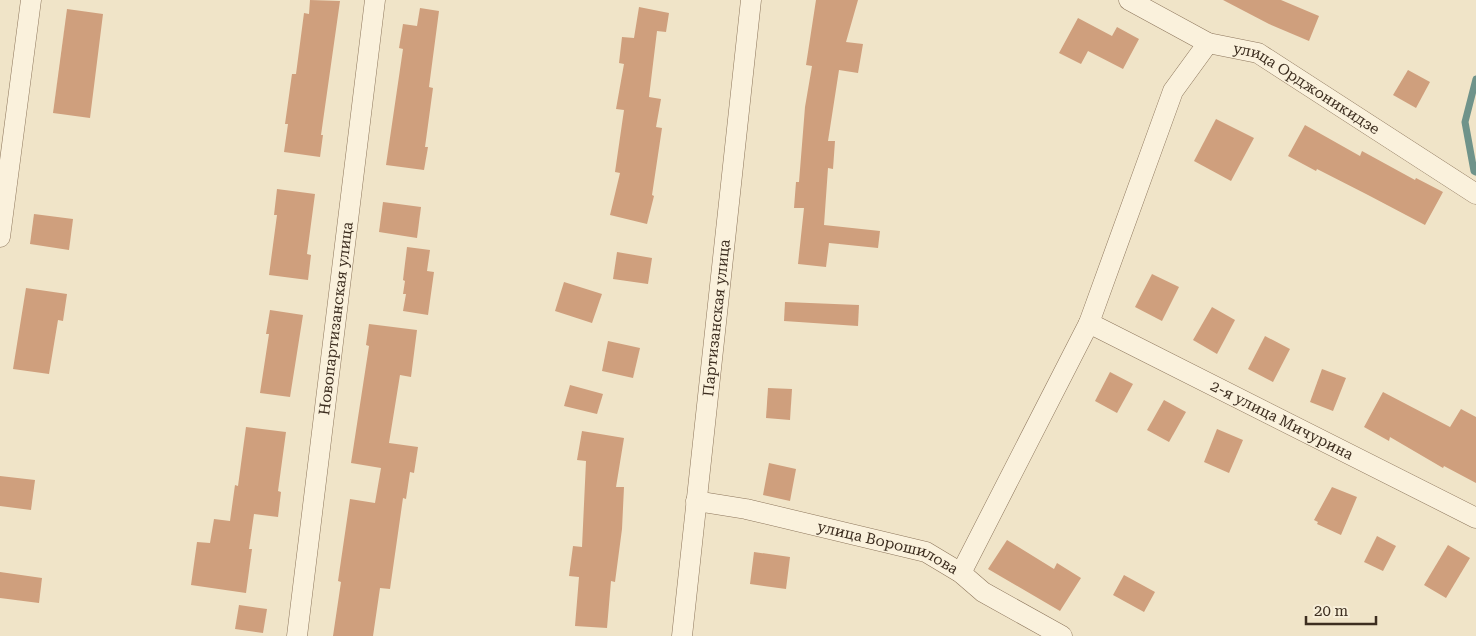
<svg xmlns="http://www.w3.org/2000/svg" width="1476" height="636" font-family="'Roboto Serif',serif">
<rect width="100%" height="100%" fill="#f0e4c8"/>
<g fill="none" stroke-linecap="round" stroke-linejoin="round">
<!-- stream -->
<polyline stroke="#6f938a" stroke-width="7" points="1476,79 1465,122 1474,171 1476,172"/>
</g>
<!-- building -->
<g fill="#cf9f7d">
<polygon points="310,0 340,1 321,135 323,135 320,157 284,152 288,124 285,124 292,74 296,74 304,13 309,14"/>
<polygon points="816,0 858,0 846,42 863,44 858,73 839,70 828,141 835,141 833,169 828,168 824,225 880,231 878,248 829,243 826,267 798,264 804,208 794,208 796,182 799,182 805,107 812,66 806,65"/>
<polygon points="1223,0 1281,0 1319,16 1309,41 1269,24"/>
<polygon points="639,7 669,13 666,32 657,31 649,97 661,99 656,127 662,128 652,195 654,196 647,224 610,215 620,173 615,172 624,110 616,109 624,64 619,63 622,37 634,38"/>
<polygon points="420,8 439,11 429,87 433,88 425,147 428,147 424,170 386,165 403,49 399,48 403,24 417,26"/>
<polygon points="67,9 103,14 90,118 53,113"/>
<polygon points="1078,18 1112,36 1117,27 1139,39 1123,69 1088,51 1081,64 1059,53"/>
<polygon points="1408,70 1430,82 1416,108 1393,95"/>
<polygon points="1216,119 1254,138 1231,181 1194,161"/>
<polygon points="1305,125 1360,156 1362,151 1415,180 1416,178 1443,192 1425,225 1368,195 1317,169 1316,171 1288,156"/>
<polygon points="277,189 315,194 307,254 311,255 308,280 269,275 277,215 274,215"/>
<polygon points="383,202 421,207 417,238 379,232"/>
<polygon points="34,214 73,219 69,250 30,244"/>
<polygon points="407,247 430,250 427,271 434,272 428,315 403,311 406,294 403,294 405,281 403,280"/>
<polygon points="617,252 652,258 648,284 613,279"/>
<polygon points="1152,274 1179,287 1162,321 1135,307"/>
<polygon points="564,282 602,294 592,323 555,311"/>
<polygon points="26,288 67,294 63,321 58,320 49,374 13,369"/>
<polygon points="785,302 859,305 858,326 784,321"/>
<polygon points="1212,307 1235,320 1217,354 1193,340"/>
<polygon points="270,310 303,315 290,397 260,393 269,334 266,334"/>
<polygon points="369,324 417,330 411,377 400,375 389,443 418,447 414,473 410,472 406,499 403,498 390,589 380,588 373,636 333,636 341,582 338,581 350,499 375,503 381,468 351,463 369,346 366,345"/>
<polygon points="1265,336 1290,349 1273,382 1248,369"/>
<polygon points="608,341 640,348 633,378 602,371"/>
<polygon points="1322,369 1346,378 1333,411 1310,402"/>
<polygon points="1110,372 1133,384 1117,413 1095,401"/>
<polygon points="570,385 603,394 597,414 564,406"/>
<polygon points="768,388 792,389 790,420 766,418"/>
<polygon points="1383,392 1450,427 1461,409 1476,417 1476,483 1444,466 1443,468 1390,437 1389,441 1364,427"/>
<polygon points="1164,400 1186,412 1169,442 1147,430"/>
<polygon points="246,427 286,432 278,491 281,492 278,517 254,514 249,549 252,549 246,593 191,585 197,542 210,543 214,519 230,521 235,485 238,486"/>
<polygon points="1217,429 1243,440 1229,473 1204,462"/>
<polygon points="582,431 624,438 616,487 624,487 622,529 615,582 611,581 607,628 575,626 579,577 569,576 573,546 582,547 586,461 577,460"/>
<polygon points="769,463 796,469 790,501 763,495"/>
<polygon points="0,476 35,480 31,510 0,506"/>
<polygon points="1332,487 1357,497 1341,535 1317,524 1318,522 1314,520"/>
<polygon points="1377,536 1396,546 1383,571 1364,562"/>
<polygon points="1007,540 1054,569 1057,563 1081,578 1060,611 988,569"/>
<polygon points="1448,545 1470,558 1446,598 1424,585"/>
<polygon points="754,552 790,557 786,589 750,584"/>
<polygon points="0,572 42,578 39,603 0,598"/>
<polygon points="1124,575 1155,592 1144,612 1113,595"/>
<polygon points="239,605 267,609 263,633 235,629"/>
</g>
<g fill="none" stroke-linecap="round" stroke-linejoin="round">
<!-- minor casing -->
<g stroke="#8d765c" stroke-width="21">
<g id="minor">
<path id="s1" d="M1129,0L1208,43L1258,53L1476,194"/>
<polyline points="0,237 31,0"/>
<path id="s2" d="M1089,323L1476,518"/>
<path id="s3" d="M696,501L746,509L926,552L961,573L983,592L1062,636"/>
<polyline points="961,573 1089,323 1173,91 1208,43"/>
<path id="s4" d="M297,636L375,0"/>
<path id="s5" d="M682,636L751,0"/>
</g>
</g>
<!-- minor -->
<use href="#minor" stroke="#faf1dc" stroke-width="20"/>
</g>
<g text-anchor="middle" dominant-baseline="central" stroke-width="4" stroke-linejoin="round" paint-order="stroke">
<!-- street labels -->
<g font-size="15" fill="#3d2e20" stroke="#f7eed8">
<text stroke="none"><textPath href="#s1" startOffset="200">улица Орджоникидзе</textPath></text>
<text stroke="none"><textPath href="#s4" startOffset="320">Новопартизанская улица</textPath></text>
<text stroke="none"><textPath href="#s5" startOffset="320">Партизанская улица</textPath></text>
<text stroke="none"><textPath href="#s2" startOffset="216">2-я улица Мичурина</textPath></text>
<text stroke="none"><textPath href="#s3" startOffset="198">улица Ворошилова</textPath></text>
</g>
</g>
<!-- scale -->
<path d="M1306 616v8h70v-8" fill="none" stroke="#3d2e20" stroke-width="2.5"/>
<text x="1314" y="616" font-size="15" fill="#3d2e20" stroke="#f7eed8" stroke-width="4" paint-order="stroke">20 m</text>
</svg>
